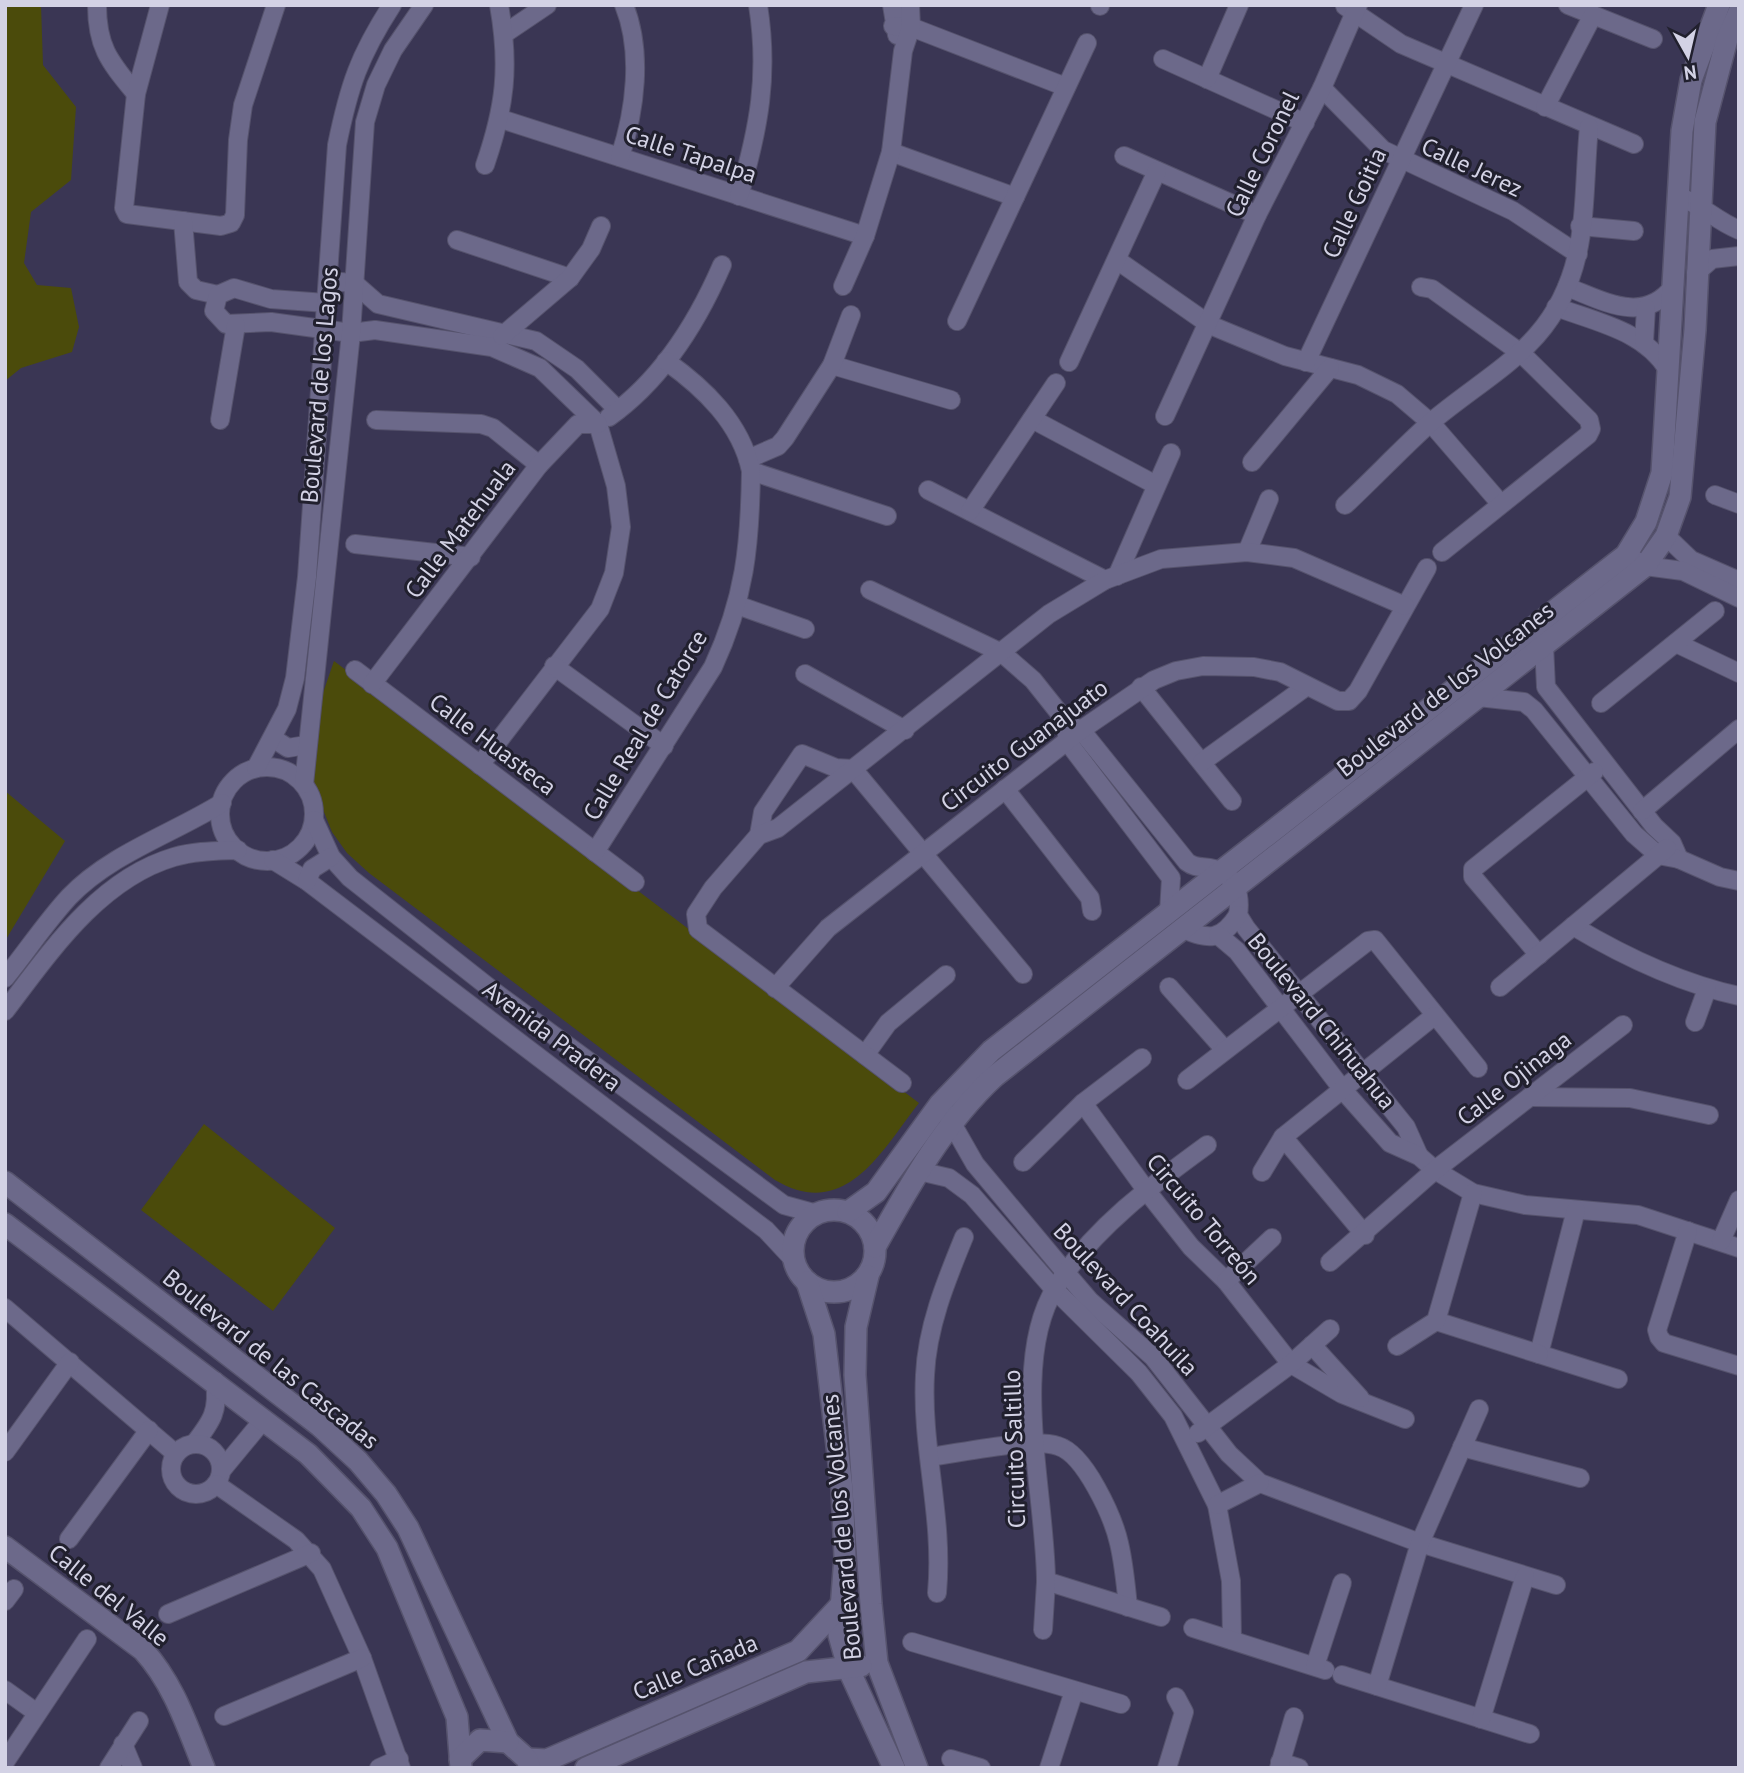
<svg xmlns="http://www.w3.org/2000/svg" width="1744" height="1773" font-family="'PT Sans',sans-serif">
<rect width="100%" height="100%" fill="#3a3654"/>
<!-- green -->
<g fill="#4b4b0b">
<polygon points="5,5 41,5 43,65 76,107 71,180 31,212 24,263 37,285 71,288 79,327 72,352 21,368 5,381"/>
<path d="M334,661L919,1103C882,1150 846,1222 775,1180L369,873L347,853L332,832L312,782L314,719Z"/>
<polygon points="5,791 65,841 5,941"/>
<polygon points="204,1124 335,1228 273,1311 141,1210"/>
</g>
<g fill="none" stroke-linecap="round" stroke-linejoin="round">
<!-- minor casing -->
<g stroke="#56536d" stroke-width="20">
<g id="minor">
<path d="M97,5C97,48 110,62 136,94"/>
<polyline points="160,5 136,94 124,208 127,214 221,226 231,223 235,215 238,140 243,105 276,5"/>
<polyline points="892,5 897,35"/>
<polyline points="1568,5 1653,39"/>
<polyline points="1100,6 1100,5"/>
<polyline points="1345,6 1401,44 1634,144"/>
<polyline points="893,26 911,27 1066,87"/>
<polyline points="504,34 547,5"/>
<polyline points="1163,59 1305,123"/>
<polyline points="1207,79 1239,5"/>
<polyline points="1322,88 1383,150 1513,211 1578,254"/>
<polyline points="1545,107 1593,15"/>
<polyline points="501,119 865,236"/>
<polyline points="891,152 1015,197"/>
<polyline points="1124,156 1257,215"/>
<path d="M620,157C635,111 643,52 624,5"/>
<path d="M485,165C505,107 510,67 499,5"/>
<path d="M739,196C759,128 769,75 758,5"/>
<path d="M1678,196C1701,204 1716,221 1739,230"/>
<polyline points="183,221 188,282 196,290 218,295"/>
<polyline points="1580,226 1634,231"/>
<polyline points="457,240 570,278"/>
<polyline points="1117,260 1210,325 1285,356 1358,375 1397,394 1431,423 1500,503"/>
<polyline points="1696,273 1712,259 1739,256"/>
<polyline points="328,281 354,283 378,304 536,341 577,369 618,410"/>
<polyline points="843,286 865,236 891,152 903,51 911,27 910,5"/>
<polyline points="1421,287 1432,289 1522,354 1589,420 1591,429 1588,435 1442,552"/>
<path d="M1567,287C1604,301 1643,325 1673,287"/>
<polyline points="326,303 271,299 234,288 218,295 214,311 226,324 271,322 351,333 375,330 492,347 540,368 598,424 616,486 621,527 614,573 600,609 480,765"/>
<path d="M1556,307C1596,322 1645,331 1668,370"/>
<polyline points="957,321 1087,43"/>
<polyline points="502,336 570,278 591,249 601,226"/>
<polyline points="1644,342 1646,308"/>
<polyline points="1069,362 1157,171"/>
<polyline points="1306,362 1474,5"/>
<polyline points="832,365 951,400"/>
<polyline points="1165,416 1257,215 1322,88 1358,5"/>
<path d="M609,417C661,380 697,323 722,265"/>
<polyline points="1032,419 1156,485"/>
<polyline points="220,420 236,325"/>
<polyline points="376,420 481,424 493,428 539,465"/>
<polyline points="748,459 778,446 785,438 832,365 851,315"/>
<polyline points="1252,462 1330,368"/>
<polyline points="751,471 887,516"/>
<polyline points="928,490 1105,580"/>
<polyline points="1715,495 1739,504"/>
<path d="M1345,505C1374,478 1401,449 1430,423C1494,369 1556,346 1577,255C1586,218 1585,166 1589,127"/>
<polyline points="970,511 1056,383"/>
<polyline points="1666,536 1691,560 1739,581"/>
<polyline points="355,544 471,557"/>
<polyline points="1247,552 1269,499"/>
<polyline points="1635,560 1645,566 1683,571 1739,598"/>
<polyline points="1117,576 1171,453"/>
<path d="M870,590L1002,653L1033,680L1068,724L1081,730L1187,862C1196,869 1203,866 1214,869C1236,875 1241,896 1238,915L1246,928L1406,1127L1419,1156"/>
<polyline points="737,605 805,629"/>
<polyline points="1538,638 1544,645 1546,687 1654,826 1672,843 1679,859"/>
<polyline points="1676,643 1739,673"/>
<polyline points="554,666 664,746"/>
<polyline points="355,670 635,882"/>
<polyline points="805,674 905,730"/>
<polyline points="372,684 539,465 578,424 598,424"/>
<polyline points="1141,687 1232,801"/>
<polyline points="1478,697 1524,702 1534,710 1634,834 1658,855 1679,859 1720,877 1739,881"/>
<polyline points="1601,703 1715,611"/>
<polyline points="1067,732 1067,741 1171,878 1169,912"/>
<polyline points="274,739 288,748 306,745"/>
<polyline points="1202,762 1307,686"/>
<circle cx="267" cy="814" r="47"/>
<path d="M256,768L287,709L295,678L307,577L337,145C349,86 359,56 392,5"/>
<polyline points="304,784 351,333 365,122 376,85 393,50 424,5"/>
<polyline points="1005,789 1090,898 1092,911"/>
<polyline points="1642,811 1739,729"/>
<polyline points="314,820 331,857 350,878 496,993 784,1205 817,1214"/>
<polyline points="759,835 763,812 802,754 836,768 853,769 1023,974"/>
<path d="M595,852L713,667C745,598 750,546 751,471C741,423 704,388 666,361"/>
<polyline points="273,860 307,881 766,1230 794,1260"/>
<polyline points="307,881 312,869 331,857"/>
<path d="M1573,926C1625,957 1679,983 1739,996"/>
<path d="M1183,929C1209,940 1221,941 1238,915"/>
<polyline points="1218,935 1237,951 1343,1090 1390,1143 1419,1156 1435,1170 1473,1193 1525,1205 1638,1215 1739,1248"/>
<polyline points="1539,955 1473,877 1473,869 1594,772"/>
<path d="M5,978C27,951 46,922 69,897C110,854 172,834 222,803"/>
<polyline points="1169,987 1225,1050"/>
<polyline points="1500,987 1667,848"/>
<polyline points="775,988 828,928 1081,730 1154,680 1176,671 1203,666 1254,667 1280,672 1338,701 1349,701 1358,691 1427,568"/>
<path d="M5,1011C50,952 99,879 174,857C195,851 216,851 238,850"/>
<polyline points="1695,1022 1707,989"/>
<polyline points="865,1055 888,1023 946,975"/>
<polyline points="1187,1080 1368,941 1375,940 1478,1068"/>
<polyline points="902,1083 698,929 696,914 713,888 759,835 778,828 1049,614 1105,580 1161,559 1247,552 1294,558 1405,606"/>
<polyline points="1530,1097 1630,1098 1709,1115"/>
<polyline points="1083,1103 1146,1190 1191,1247 1226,1281 1291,1364 1342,1394 1405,1419"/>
<polyline points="946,1113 975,1164 1066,1273 1090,1301 1153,1357 1229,1454 1260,1483 1420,1543 1556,1585"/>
<polyline points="1283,1137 1434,1016"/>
<polyline points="1023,1162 1083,1103 1142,1058"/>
<polyline points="919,1171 949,1178 972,1195 1054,1289 1139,1373 1173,1416 1217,1505 1231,1581 1232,1640"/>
<polyline points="1262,1172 1283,1137 1365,1235"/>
<polyline points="1576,1210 1539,1354 1618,1379"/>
<polyline points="1688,1231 1657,1330 1659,1337 1664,1343 1739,1366"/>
<polyline points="1721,1241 1739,1200"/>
<polyline points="1330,1262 1435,1170 1623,1025"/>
<polyline points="1226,1281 1272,1238"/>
<polyline points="5,1308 176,1454"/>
<polyline points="1436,1321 1539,1354"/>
<polyline points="1312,1345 1360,1398"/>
<polyline points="1397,1346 1436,1321 1473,1193"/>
<polyline points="1198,1433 1291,1364 1330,1329"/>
<path d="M194,1444C212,1421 219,1411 215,1381"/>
<circle cx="196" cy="1469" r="25"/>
<polyline points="1462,1447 1580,1478"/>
<polyline points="5,1452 70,1362"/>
<path d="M930,1457C961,1453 1031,1437 1058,1446C1085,1454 1113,1517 1119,1543C1124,1564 1126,1586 1128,1607"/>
<polyline points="221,1471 264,1419"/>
<polyline points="216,1484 296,1540 322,1569 362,1658 401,1768"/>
<polyline points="1217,1505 1260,1483"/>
<polyline points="69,1539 149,1430"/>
<polyline points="1046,1581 1161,1617"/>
<path d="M937,1593C944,1517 921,1449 925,1375C927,1327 946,1281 964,1237"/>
<polyline points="5,1601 14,1589"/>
<polyline points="168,1614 311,1553"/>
<polyline points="1193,1628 1325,1670"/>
<path d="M1043,1630C1044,1614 1045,1598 1046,1582C1046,1497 1009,1361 1056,1287C1093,1228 1152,1185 1207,1145"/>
<polyline points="912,1642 1121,1704"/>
<polyline points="1315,1666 1342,1583"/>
<polyline points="1342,1675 1530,1734"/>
<polyline points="1377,1686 1420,1543 1479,1409"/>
<polyline points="5,1690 37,1713"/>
<polyline points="224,1716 362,1658"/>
<polyline points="1481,1719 1525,1576"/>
<polyline points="123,1744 133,1768"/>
<polyline points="951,1759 981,1768"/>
<polyline points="5,1762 87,1639"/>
<polyline points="1280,1762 1299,1768"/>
<polyline points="109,1768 139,1721"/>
<polyline points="379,1768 399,1759"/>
<polyline points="1049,1768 1074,1691"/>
<polyline points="1167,1768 1184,1712 1176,1697"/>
<polyline points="1279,1768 1294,1717"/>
</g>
</g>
<!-- tertiary casing -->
<g stroke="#56536d" stroke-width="24">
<g id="tertiary">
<circle cx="834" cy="1251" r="41"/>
<polyline points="848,1212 876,1192 940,1104 991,1051 1626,555 1646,522 1662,473 1682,131 1691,80 1719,5"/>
<path d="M875,1247C909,1186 944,1123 995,1076L1645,566L1666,536L1680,497L1695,330L1705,122L1727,39L1739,12"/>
<polyline points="868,1276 856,1327 855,1375 871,1604 877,1663 917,1768"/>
<polyline points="807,1282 824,1334 842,1489 845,1557 839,1635 849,1670 894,1768"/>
<path d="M5,1547L143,1650C174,1684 187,1726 204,1768"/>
<polyline points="527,1759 547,1760 798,1651 839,1607 844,1607"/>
<polyline points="586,1768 806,1672 861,1666"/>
</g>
</g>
<!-- secondary casing -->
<g stroke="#56536d" stroke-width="24">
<g id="secondary">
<polyline points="5,1182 320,1426 358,1461 386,1494 408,1528 508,1742 527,1759 530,1768"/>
<polyline points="5,1224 308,1454 361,1508 387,1548 457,1717 461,1768"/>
<polyline points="460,1759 480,1740 508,1742"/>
</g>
</g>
<!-- minor -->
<use href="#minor" stroke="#6c698a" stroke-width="18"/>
<!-- tertiary -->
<use href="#tertiary" stroke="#6c698a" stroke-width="21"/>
<!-- secondary -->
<use href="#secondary" stroke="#6c698a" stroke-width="21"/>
</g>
<g text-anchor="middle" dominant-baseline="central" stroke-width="6" stroke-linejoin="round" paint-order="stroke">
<!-- street labels -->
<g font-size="24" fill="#d3d2e5" stroke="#21202e">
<text transform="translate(691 154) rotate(18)">Calle Tapalpa</text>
<text transform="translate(1262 154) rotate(-64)">Calle Coronel</text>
<text transform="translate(1472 167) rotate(25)">Calle Jerez</text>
<text transform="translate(1354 203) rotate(-65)">Calle Goitia</text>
<text transform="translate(319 385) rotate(-85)">Boulevard de los Lagos</text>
<text transform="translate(460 529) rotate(-53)">Calle Matehuala</text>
<text transform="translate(1445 689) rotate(-38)">Boulevard de los Volcanes</text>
<text transform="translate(645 725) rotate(-59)">Calle Real de Catorce</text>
<text transform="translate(493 744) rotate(37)">Calle Huasteca</text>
<text transform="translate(1024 745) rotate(-37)">Circuito Guanajuato</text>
<text transform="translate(1322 1021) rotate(51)">Boulevard Chihuahua</text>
<text transform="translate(552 1036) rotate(37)">Avenida Pradera</text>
<text transform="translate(1514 1078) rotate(-38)">Calle Ojinaga</text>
<text transform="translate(1204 1219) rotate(50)">Circuito Torreón</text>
<text transform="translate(1126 1299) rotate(47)">Boulevard Coahuila</text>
<text transform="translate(271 1359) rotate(39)">Boulevard de las Cascadas</text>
<text transform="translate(1014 1449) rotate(-92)">Circuito Saltillo</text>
<text transform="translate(841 1527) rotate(-95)">Boulevard de los Volcanes</text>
<text transform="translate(109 1595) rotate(39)">Calle del Valle</text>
<text transform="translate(695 1667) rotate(-23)">Calle Cañada</text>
</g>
</g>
<!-- border -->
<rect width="1744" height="1773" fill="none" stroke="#d3d2e5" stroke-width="14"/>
<!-- north arrow -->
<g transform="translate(1688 56) rotate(172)" stroke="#21202e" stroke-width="5" paint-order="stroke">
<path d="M0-5L12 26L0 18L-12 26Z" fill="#d3d2e5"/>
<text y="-10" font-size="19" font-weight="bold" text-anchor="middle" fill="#d3d2e5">N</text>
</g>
</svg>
